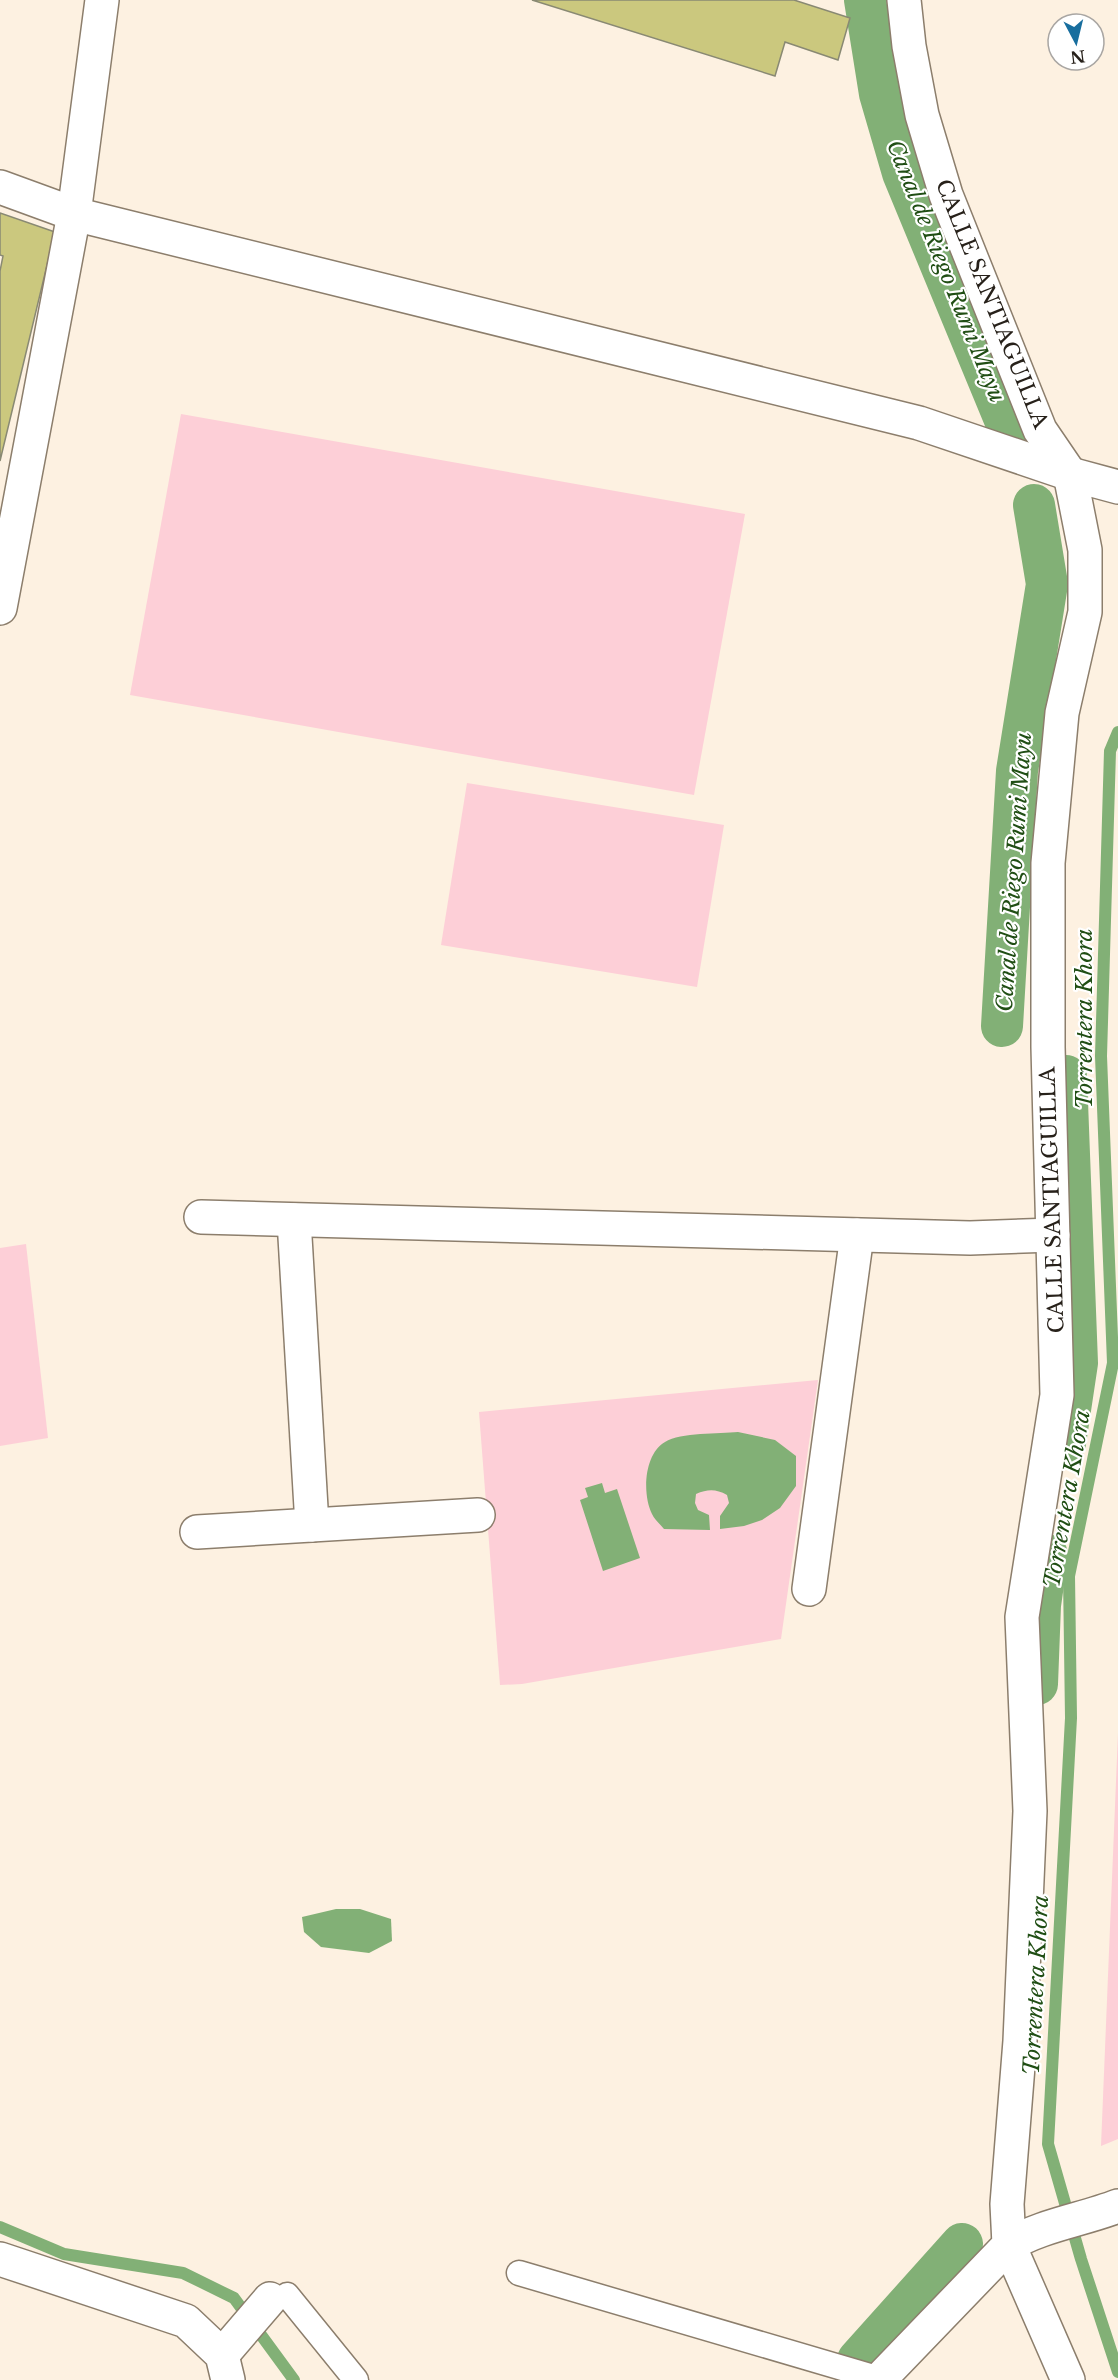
<svg xmlns="http://www.w3.org/2000/svg" width="1118" height="2380" font-family="'Libre Baskerville',serif">
<rect width="100%" height="100%" fill="#fdf1e1"/>
<!-- green -->
<g fill="#fdcfd7">
<polygon points="181,414 745,514 694,795 130,695"/>
<polygon points="467,783 724,825 697,987 441,945"/>
<polygon points="26,1244 48,1438 0,1446 0,1248"/>
<polygon points="818,1380 781,1639 522,1684 500,1685 479,1412"/>
<polygon points="1118,1733 1118,2139 1101,2146"/>
</g>
<!-- water -->
<g fill="#82b076">
<path d="M738,1432L775,1440L796,1456V1486L780,1508L762,1520L744,1526L720,1529V1516L729,1503L727,1495C716,1489 708,1489 696,1494L695,1503L698,1510L709,1515L710,1530L664,1529C660,1524 654,1519 652,1514C642,1494 644,1454 665,1442C681,1432 719,1434 738,1432Z"/>
<polygon points="602,1483 605,1493 617,1489 640,1558 603,1571 580,1500 588,1497 585,1488"/>
<polygon points="336,1909 360,1909 391,1919 392,1941 369,1953 321,1947 304,1932 302,1917"/>
</g>
<g fill="none" stroke-linecap="round" stroke-linejoin="round">
<!-- stream -->
<g stroke="#82b076" stroke-width="12">
<polyline points="1118,732 1110,751 1101,1056 1113,1363 1069,1576 1071,1718 1048,2144 1081,2259 1118,2372"/>
<polyline points="0,2227 64,2254 183,2273 234,2298 294,2380"/>
</g>
<!-- canal -->
<g stroke="#82b076" stroke-width="42">
<polyline points="865,0 880,94 903,173 1011,434"/>
<polyline points="1002,1026 1017,771 1047,584 1034,505"/>
<polyline points="1065,1443 1077,1363 1066,1076"/>
<polyline points="1037,1684 1040,1605 1047,1555"/>
<polyline points="858,2360 962,2244"/>
</g>
</g>
<!-- building -->
<g fill="#cbc87e" stroke="#898973" stroke-width="1.5">
<polygon points="532,0 794,0 850,18 838,60 785,42 775,76"/>
<polygon points="0,213 55,232 0,461 0,271 3,256 0,255"/>
</g>
<g fill="none" stroke-linecap="round" stroke-linejoin="round">
<!-- lane casing -->
<g stroke="#8c7e6c" stroke-width="27">
<g id="lane">
<polyline points="519,2273 880,2379"/>
<polyline points="287,2295 356,2380"/>
</g>
</g>
<!-- street casing -->
<g stroke="#8c7e6c" stroke-width="36">
<g id="street">
<polyline points="1070,474 1118,487"/>
<polyline points="0,608 74,214 102,0"/>
<polyline points="201,1217 970,1238 1053,1235"/>
<polyline points="294,1220 312,1525"/>
<polyline points="197,1532 478,1515"/>
<polyline points="809,1589 857,1235"/>
<polyline points="0,2259 186,2321 222,2355 228,2380"/>
<polyline points="222,2355 270,2299"/>
<path d="M1068,2380L1009,2245C1042,2225 1082,2220 1118,2206"/>
</g>
</g>
<!-- secondary casing -->
<g stroke="#8c7e6c" stroke-width="36">
<g id="secondary">
<polyline points="0,187 74,214 919,423 1070,474"/>
<polyline points="879,2380 1009,2245 1007,2204 1020,2041 1030,1811 1022,1617 1057,1395 1048,1047 1048,863 1062,713 1085,612 1085,550 1070,474 1040,430 946,195 922,115 909,46 904,0"/>
</g>
</g>
<!-- lane -->
<use href="#lane" stroke="#fff" stroke-width="24"/>
<!-- street -->
<use href="#street" stroke="#fff" stroke-width="33"/>
<!-- secondary -->
<use href="#secondary" stroke="#fff" stroke-width="33"/>
</g>
<g text-anchor="middle" dominant-baseline="central" stroke-width="4.5" stroke-linejoin="round" paint-order="stroke">
<!-- street labels -->
<g font-size="21" fill="#27211a" stroke="#fff">
<text transform="translate(992 304) rotate(68)">CALLE SANTIAGUILLA</text>
<text transform="translate(1052 1200) rotate(-92)">CALLE SANTIAGUILLA</text>
</g>
<!-- water labels -->
<g font-size="22" font-style="italic" fill="#204e14" stroke="#fff">
<text transform="translate(946 271) rotate(68)">Canal de Riego Rumi Mayu</text>
<text transform="translate(1014 872) rotate(-86)">Canal de Riego Rumi Mayu</text>
<text transform="translate(1084 1019) rotate(-90)">Torrentera Khora</text>
<text transform="translate(1067 1499) rotate(-80)">Torrentera Khora</text>
<text transform="translate(1036 1985) rotate(-87)">Torrentera Khora</text>
</g>
</g>
<!-- north arrow -->
<g transform="translate(1076 42) rotate(173)"><circle r="28" fill="#ffffff" stroke="#a9a6a3" stroke-width="1.5"/>
<path d="M0-4.5L10 22L0 15L-10 22Z" fill="#186e9e"/>
<text y="-9" font-size="16" font-weight="bold" text-anchor="middle" fill="#27211a">N</text>
</g>
</svg>
